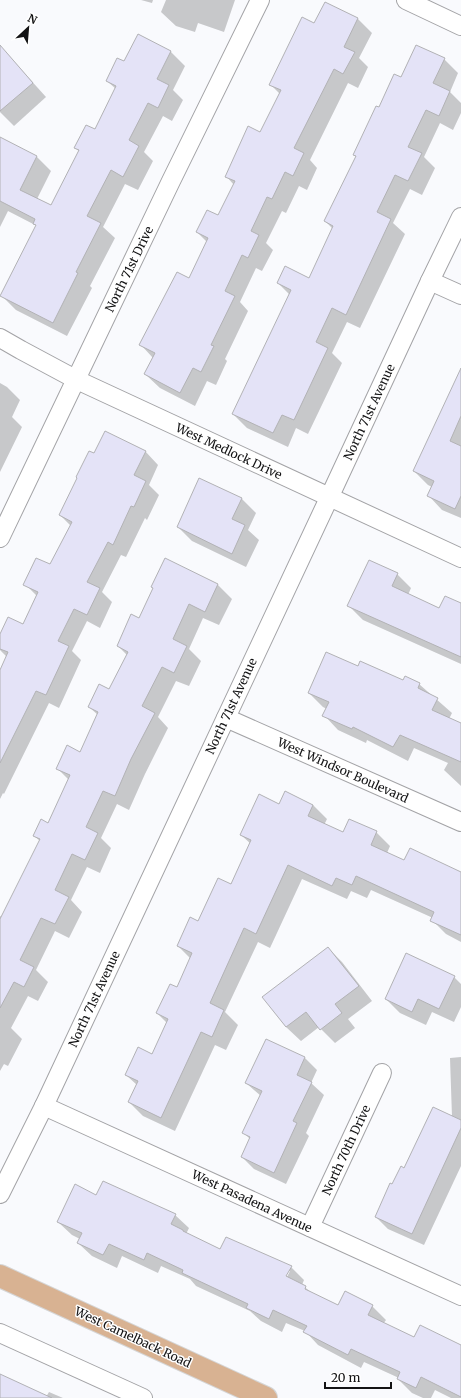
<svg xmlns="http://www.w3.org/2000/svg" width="461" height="1398" font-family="Merriweather,serif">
<rect width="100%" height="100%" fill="#f9fafd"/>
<!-- shadow -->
<g fill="#0003" fill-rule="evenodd">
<polygon points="141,0 153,0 152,3"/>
<polygon points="166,0 235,0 224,32 198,23 195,32 176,26 161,12"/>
<polygon points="325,3 358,19 372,33 359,58 368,67 358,88 348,83 310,160 317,168 307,190 299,186 286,213 282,211 266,243 273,250 262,271 256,268 240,302 248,311 225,359 227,361 216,385 207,381 195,406 160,388 145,374 153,358 141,345 190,279 207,242 197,232 218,217 234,185 226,176 260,133 280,94 270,84 315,25"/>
<polygon points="151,42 171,52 185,66 173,90 183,100 172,121 163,116 144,152 153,161 138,190 125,184 103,227 115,238 90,286 92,288 67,336 16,310 2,296 37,226 8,211 0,227 0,138 37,157 51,171 37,199 51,207 80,152 75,148 95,130 116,89 107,81 124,63"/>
<polygon points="0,46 46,97 14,126 0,112"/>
<polygon points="444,59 458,73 450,92 461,103 461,113 453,130 440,123 424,157 435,168 422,195 410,189 393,223 405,234 360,328 347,322 332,353 342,363 308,434 296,428 288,447 247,428 233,414 290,295 278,283 310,279 333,229 325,221 356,157 354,155 379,109 402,78"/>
<polygon points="461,370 461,518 442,510 428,495 432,487 428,485 414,471"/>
<polygon points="0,383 7,387 20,400 12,417 22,427 0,472"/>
<polygon points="145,451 158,465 149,485 159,495 147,520 145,518 126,557 121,555 102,592 112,602 100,628 87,621 72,651 81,660 59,708 49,703 4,794 3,793 0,799 0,672 7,657 0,650 0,636 23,625 37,596 25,584 51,566 71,526 60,515 95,455"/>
<polygon points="200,480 242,499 256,513 248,530 259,540 246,567 192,541 178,527"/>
<polygon points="165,559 218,585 232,599 219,625 203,618 189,649 201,661 189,686 176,681 158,717 168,728 145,774 129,810 117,804 101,838 111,848 100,873 87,867 71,900 82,912 69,938 55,931 36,970 48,982 38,1001 28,996 11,1028 22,1039 8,1066 4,1064 0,1071 0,916 2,917 40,841 34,836 48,824 69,780 57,768 80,753 98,715 89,707 110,690 127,655 118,646 140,619 154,588"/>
<polygon points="397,574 411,588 408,595 440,610 461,604 461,664 363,620 349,606"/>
<polygon points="358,667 403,682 419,684 452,713 449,719 461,724 461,786 444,770 448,763 414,748 408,761 367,740 366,743 338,730 324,715 327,709 323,707 309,693"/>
<polygon points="285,793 313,805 327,819 324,825 343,833 376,832 390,846 387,853 405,862 461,872 461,942 446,934 432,920 433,918 371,890 367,898 351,891 347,899 302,879 270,948 258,942 225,1012 238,1025 226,1050 215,1045 175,1131 143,1116 129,1102 137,1085 126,1075 152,1055 167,1023 157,1013 177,988 191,959 178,946 231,885 251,844 241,835 280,805"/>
<polygon points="328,948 342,962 372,1001 348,1019 355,1028 335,1043 319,1027 301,1041 286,1027 263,997"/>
<polygon points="454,977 461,984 461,1007 454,1022 432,1012 426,1025 400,1013 386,999"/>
<polygon points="461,1057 461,1166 424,1245 388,1229 376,1217 393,1185 405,1169 452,1117 450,1058"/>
<polygon points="305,1058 317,1070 311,1083 324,1095 306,1133 309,1136 286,1184 254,1169 242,1157 250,1139 244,1133 261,1096 246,1083"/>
<path d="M97,1196L175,1215L189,1228L186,1234L221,1250L291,1267L304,1280L302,1285L312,1293L338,1307L372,1306L386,1320L383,1324L415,1339L461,1346V1398H451L435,1390L431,1398H423L412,1393L398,1379L399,1378L364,1362L361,1368L318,1345L305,1331L286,1323L282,1332L261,1321L250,1311L196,1286L190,1279L161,1266L158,1273L122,1256L117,1268L92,1256L78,1243L80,1239L72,1235L58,1222ZM288,1271H290L285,1281L283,1280Z"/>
<polygon points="0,1375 46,1397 49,1392 63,1398 0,1398"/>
</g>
<!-- building -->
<g fill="#e4e3f7" stroke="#b2b2b5">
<polygon points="325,2 358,18 344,47 355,52 343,74 334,69 294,148 304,153 293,176 285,172 272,199 267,197 251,231 259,235 248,258 242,255 225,291 235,296 211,345 214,346 201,372 193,368 180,393 144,374 155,353 139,345 177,272 189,278 208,238 196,232 207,210 218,215 235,181 225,177 248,126 260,132 281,90 269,85 302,17 314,23"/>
<polygon points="138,34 171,51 157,79 169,85 158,108 148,103 129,140 139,146 123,177 111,170 87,216 101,223 76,272 78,273 53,323 0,296 36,225 33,224 35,219 0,201 0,137 37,156 20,190 51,205 79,150 74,148 86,125 95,129 116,86 106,81 117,58 124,61"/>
<polygon points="0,45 33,83 0,111"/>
<polygon points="416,45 445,58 433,83 450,91 439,116 426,110 408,147 422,153 408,181 395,175 377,212 391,219 346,315 332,308 316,342 328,348 294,420 282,415 273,433 232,414 291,290 277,283 285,266 309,278 333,226 324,221 356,156 353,155 376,106 379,107 394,74 401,77"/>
<polygon points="461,368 461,416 450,441 461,446 461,496 455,509 427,496 434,481 413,471"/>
<polygon points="105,431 146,451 134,475 146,481 134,507 131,506 113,545 108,542 87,582 100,588 87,615 74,609 58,641 69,646 46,695 36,691 0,763 0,670 8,652 0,649 0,634 8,617 23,624 38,592 23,585 36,558 50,564 72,522 59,515 77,478 76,477 89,451 94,453"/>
<polygon points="199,478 242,498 232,519 245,525 232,554 177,527"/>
<polygon points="165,558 218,584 205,612 189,604 173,639 187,646 174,673 162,667 142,706 155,713 131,759 115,796 103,791 86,827 98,833 85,860 72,854 55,890 69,897 55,924 41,918 20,960 34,967 24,987 14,982 0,1008 0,919 40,839 33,836 41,819 48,823 70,775 56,769 67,745 80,752 98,712 88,707 99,684 109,689 128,652 117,646 131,614 139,618 153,588 151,587"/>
<polygon points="369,560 398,573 392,586 439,608 445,596 461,603 461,657 347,606"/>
<polygon points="326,652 358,666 360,661 403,680 405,676 420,683 418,688 438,698 432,710 461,723 461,762 400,735 393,747 353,727 352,729 322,716 329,702 308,693"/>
<polygon points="285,791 313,805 308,816 343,832 349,819 377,831 371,845 404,860 410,848 461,872 461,935 430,921 434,912 356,876 352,885 336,878 332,886 288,865 256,934 244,928 210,1003 224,1010 212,1037 201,1032 161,1118 128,1102 138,1081 125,1075 138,1047 152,1054 168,1019 156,1013 170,984 177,987 192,953 177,946 190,917 198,921 218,878 231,884 251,840 240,835 259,794 279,804"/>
<polygon points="328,947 359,986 335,1004 342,1013 320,1030 306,1012 286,1027 262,997"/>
<polygon points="406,953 455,976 439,1009 418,999 412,1012 385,999"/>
<polygon points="266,1039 305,1057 297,1075 312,1082 293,1121 297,1123 274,1173 241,1157 250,1137 242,1133 262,1091 245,1083"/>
<polygon points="433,1107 461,1120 461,1128 412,1234 375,1217 390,1183 392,1184 401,1166 404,1168"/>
<polygon points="103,1181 176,1214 171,1224 183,1230 183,1231 220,1249 226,1237 292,1266 286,1276 306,1286 305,1289 338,1305 345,1291 373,1305 368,1315 414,1337 420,1325 461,1345 461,1397 421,1377 416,1388 397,1379 400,1372 351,1349 348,1355 303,1332 307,1326 273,1310 269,1319 246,1308 248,1304 182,1273 183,1270 147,1253 144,1260 109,1244 103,1255 77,1243 82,1233 57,1222 75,1184 96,1195"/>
<polygon points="0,1374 52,1398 0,1398"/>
</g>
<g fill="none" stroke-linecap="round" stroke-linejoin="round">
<!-- street casing -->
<g stroke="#a3a3a6" stroke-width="20">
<g id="street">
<polyline points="406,0 461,26"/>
<polyline points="430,281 461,295"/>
<polyline points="0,338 21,350 77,380 461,558"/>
<polyline points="0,538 171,181 260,0"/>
<polyline points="226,718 461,822"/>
<polyline points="44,1106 461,1296"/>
<polyline points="0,1194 44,1106 329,498 430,281 461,217"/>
<polyline points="310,1227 382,1073"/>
<polyline points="0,1333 143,1398"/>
</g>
</g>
<!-- primary casing -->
<g stroke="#d5d5d5" stroke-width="24">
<polyline id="primary" points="0,1276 266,1398"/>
</g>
<!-- street -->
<use href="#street" stroke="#fff" stroke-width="18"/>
<!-- primary -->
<use href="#primary" stroke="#d8b292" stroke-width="22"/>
</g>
<g text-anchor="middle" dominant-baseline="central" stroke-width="3" stroke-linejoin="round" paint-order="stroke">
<!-- street labels -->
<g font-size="12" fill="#131314" stroke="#fff">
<text transform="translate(129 269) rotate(-64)">North 71st Drive</text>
<text transform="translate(369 412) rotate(-65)">North 71st Avenue</text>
<text transform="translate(229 451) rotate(25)">West Medlock Drive</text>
<text transform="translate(231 706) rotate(-65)">North 71st Avenue</text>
<text transform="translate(343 770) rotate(24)">West Windsor Boulevard</text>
<text transform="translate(94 999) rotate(-65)">North 71st Avenue</text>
<text transform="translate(346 1150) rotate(-65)">North 70th Drive</text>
<text transform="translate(252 1201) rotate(25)">West Pasadena Avenue</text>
<text transform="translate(133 1337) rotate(25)">West Camelback Road</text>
</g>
</g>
<!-- north arrow -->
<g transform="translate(28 28) rotate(26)" stroke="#ffffff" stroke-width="3" paint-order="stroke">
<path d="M0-3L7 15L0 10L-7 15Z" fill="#131314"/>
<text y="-6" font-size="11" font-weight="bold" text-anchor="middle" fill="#131314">N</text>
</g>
<!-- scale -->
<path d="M325 1382v6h66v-6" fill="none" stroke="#131314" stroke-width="2"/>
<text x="331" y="1382" font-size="12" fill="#131314" stroke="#ffffff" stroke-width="3" paint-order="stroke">20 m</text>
</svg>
